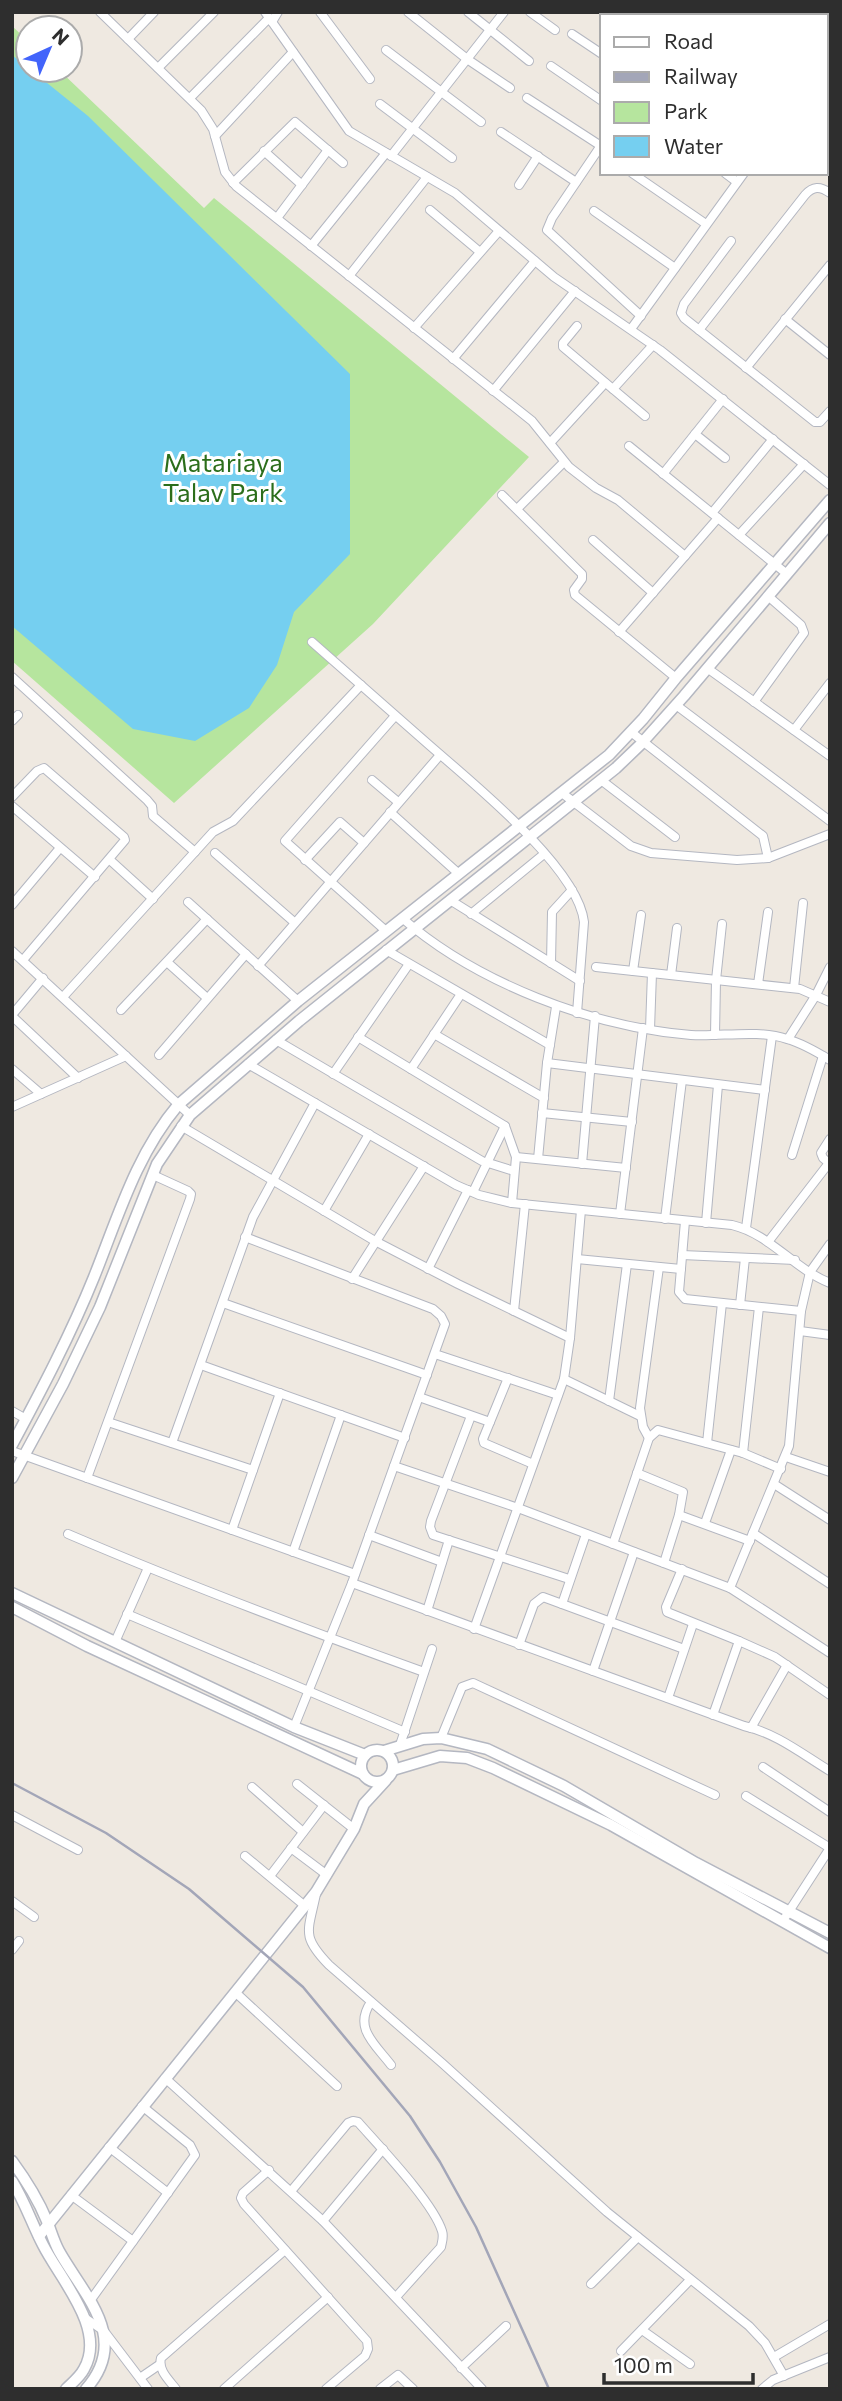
<svg xmlns="http://www.w3.org/2000/svg" width="842" height="2401" font-family="Commissioner,sans-serif">
<rect width="100%" height="100%" fill="#efe9e1"/>
<!-- green -->
<polygon fill="#b6e59e" points="12,26 28,41 28,70 59,70 204,208 214,198 529,457 373,624 174,803 12,661"/>
<!-- water -->
<polygon fill="#75cff0" points="12,55 28,68 28,70 31,70 88,116 350,374 350,554 294,612 277,665 249,708 195,741 133,729 12,626"/>
<g fill="none" stroke-linecap="round" stroke-linejoin="round">
<!-- street casing -->
<g stroke="#b4b7c1" stroke-width="10">
<g id="street">
<polyline points="100,12 201,110 213,129 225,172 236,186 532,421 569,467 596,488 618,500 685,556"/>
<polyline points="265,12 349,131 455,193 554,277 660,350 830,485"/>
<polyline points="320,12 370,79"/>
<polyline points="408,12 467,59 510,88"/>
<polyline points="468,12 529,61"/>
<polyline points="530,12 555,30"/>
<polyline points="605,12 610,16"/>
<polyline points="674,12 679,16"/>
<polyline points="734,12 739,16"/>
<polyline points="797,13 801,16"/>
<polyline points="644,16 646,12"/>
<polyline points="689,16 691,12"/>
<polyline points="272,22 278,12"/>
<polyline points="572,34 602,54"/>
<polyline points="826,34 830,37"/>
<polyline points="128,39 154,12"/>
<polyline points="386,50 481,122"/>
<polyline points="551,66 602,101"/>
<polyline points="158,68 214,12"/>
<polyline points="826,82 830,84"/>
<polyline points="190,98 269,18"/>
<polyline points="527,98 601,146"/>
<polyline points="380,104 452,158"/>
<polyline points="501,132 576,182"/>
<polyline points="215,136 293,52"/>
<polyline points="602,144 552,218 547,230 641,316"/>
<polyline points="264,151 302,185"/>
<polyline points="391,156 504,12"/>
<polyline points="632,173 706,224"/>
<polyline points="725,173 737,182"/>
<polyline points="233,183 295,122 343,163"/>
<polyline points="519,185 538,156"/>
<polyline points="430,210 480,252"/>
<polyline points="594,211 675,268"/>
<polyline points="277,218 328,150"/>
<polyline points="731,241 684,304 681,313 684,318 815,422 820,422 830,411"/>
<polyline points="311,246 386,153"/>
<polyline points="349,276 427,177"/>
<polyline points="785,319 830,355"/>
<polyline points="577,326 563,343 563,347 645,416"/>
<polyline points="414,328 499,231"/>
<polyline points="631,329 744,173"/>
<path d="M699,330L805,195C813,186 820,186 830,193"/>
<polyline points="453,359 535,261"/>
<polyline points="746,368 830,265"/>
<polyline points="613,389 653,345"/>
<polyline points="493,391 575,291"/>
<polyline points="695,434 725,458"/>
<polyline points="550,443 605,383"/>
<polyline points="629,446 787,574"/>
<polyline points="663,474 723,399"/>
<polyline points="502,495 582,574 582,579 574,590 575,595 676,678"/>
<polyline points="517,509 564,462"/>
<polyline points="712,513 773,439"/>
<polyline points="739,535 804,464"/>
<polyline points="593,540 653,593"/>
<polyline points="619,632 718,518"/>
<path d="M312,642C351,676 389,710 428,744C470,781 578,867 584,922L577,1013"/>
<polyline points="707,668 830,756"/>
<polyline points="12,677 147,800 152,806 153,816 195,852"/>
<polyline points="754,702 804,633 801,625 768,596"/>
<polyline points="676,705 830,821"/>
<polyline points="12,721 18,715"/>
<polyline points="794,730 830,683"/>
<polyline points="631,732 763,836 768,858"/>
<polyline points="372,780 398,802"/>
<polyline points="601,780 675,837"/>
<polyline points="562,793 631,846 651,853 737,860 768,858 830,834"/>
<polyline points="12,797 37,771 44,768 124,837 125,840 23,960"/>
<polyline points="12,806 95,877"/>
<polyline points="390,812 459,874"/>
<polyline points="215,853 294,922"/>
<polyline points="110,860 153,899"/>
<polyline points="305,860 340,822 364,843"/>
<polyline points="450,900 580,981"/>
<polyline points="188,902 298,1001"/>
<polyline points="12,905 60,848"/>
<polyline points="471,914 544,854"/>
<path d="M402,918C477,983 592,1027 691,1035C721,1037 757,1029 787,1039C801,1043 817,1052 830,1060"/>
<polyline points="386,931 285,841 395,716"/>
<polyline points="386,950 550,1045"/>
<polyline points="12,951 190,1115"/>
<polyline points="167,962 207,998"/>
<polyline points="551,963 552,912 572,890"/>
<polyline points="258,966 440,755"/>
<polyline points="596,967 800,989 830,1002"/>
<polyline points="633,971 641,915"/>
<polyline points="671,975 677,928"/>
<polyline points="758,984 768,912"/>
<polyline points="794,988 803,903"/>
<polyline points="63,997 213,832 233,821 361,685"/>
<polyline points="121,1010 207,919"/>
<polyline points="12,1015 43,978"/>
<polyline points="12,1016 78,1078"/>
<polyline points="650,1029 652,973"/>
<polyline points="434,1034 544,1098"/>
<polyline points="715,1035 716,980 722,924"/>
<polyline points="358,1037 505,1126 516,1157 512,1203"/>
<polyline points="788,1039 816,995 830,967"/>
<polyline points="276,1040 482,1161 514,1171"/>
<polyline points="159,1055 246,954"/>
<polyline points="547,1063 765,1090"/>
<path d="M248,1064L456,1185L479,1195L512,1203L732,1225C770,1234 794,1269 830,1283"/>
<polyline points="12,1069 41,1094"/>
<polyline points="411,1069 461,994"/>
<polyline points="333,1074 409,964"/>
<polyline points="12,1107 126,1056"/>
<polyline points="542,1113 632,1122"/>
<polyline points="181,1126 375,1241 458,1284 570,1338"/>
<polyline points="830,1139 821,1153 823,1158 830,1164"/>
<polyline points="792,1155 823,1056"/>
<polyline points="516,1157 626,1168"/>
<polyline points="538,1159 547,1063 556,1007"/>
<polyline points="582,1164 595,1016"/>
<polyline points="473,1192 505,1126"/>
<polyline points="324,1211 369,1134"/>
<polyline points="620,1214 643,1028"/>
<polyline points="665,1219 682,1080"/>
<polyline points="685,1221 679,1292 685,1299 801,1311"/>
<polyline points="706,1223 718,1085"/>
<polyline points="746,1228 772,1036"/>
<polyline points="245,1237 433,1309 441,1316 445,1324 352,1583 294,1727"/>
<polyline points="768,1242 829,1163"/>
<polyline points="682,1255 795,1260"/>
<polyline points="577,1259 681,1269"/>
<polyline points="428,1269 468,1190"/>
<polyline points="352,1279 424,1166"/>
<polyline points="223,1303 427,1375"/>
<polyline points="740,1305 745,1258"/>
<polyline points="514,1311 525,1204"/>
<polyline points="800,1331 830,1335"/>
<polyline points="435,1354 558,1395"/>
<polyline points="201,1365 405,1438"/>
<polyline points="508,1378 483,1439 484,1443 533,1464"/>
<polyline points="564,1379 640,1416"/>
<polyline points="419,1397 490,1422"/>
<polyline points="609,1401 627,1264"/>
<polyline points="12,1411 26,1419"/>
<polyline points="471,1416 431,1521 430,1527 433,1535 569,1579"/>
<polyline points="108,1422 253,1470"/>
<polyline points="649,1438 643,1427 640,1408 659,1267"/>
<polyline points="172,1443 253,1217 315,1103"/>
<polyline points="707,1443 722,1303"/>
<polyline points="12,1451 355,1574"/>
<polyline points="743,1453 759,1307"/>
<polyline points="786,1457 830,1472"/>
<polyline points="394,1466 518,1508 730,1588 830,1653"/>
<polyline points="637,1473 683,1492 679,1515 664,1563"/>
<polyline points="87,1478 190,1199 191,1194 188,1191 153,1175"/>
<polyline points="774,1484 830,1520"/>
<polyline points="679,1515 750,1541"/>
<polyline points="705,1523 731,1450"/>
<polyline points="232,1530 280,1393"/>
<polyline points="753,1533 830,1584"/>
<path d="M68,1534C185,1584 304,1629 424,1672"/>
<polyline points="369,1535 442,1562"/>
<polyline points="613,1544 649,1438 658,1430 743,1453 781,1469"/>
<polyline points="293,1552 341,1415"/>
<polyline points="682,1569 666,1607 667,1612 739,1641 775,1657 830,1695"/>
<path d="M352,1583L744,1726C776,1733 802,1754 830,1771"/>
<polyline points="730,1588 789,1446 801,1311 810,1272 830,1244"/>
<polyline points="562,1604 586,1534"/>
<polyline points="427,1611 449,1540"/>
<polyline points="127,1614 405,1732"/>
<polyline points="474,1629 564,1379 570,1338 581,1210"/>
<polyline points="115,1642 148,1568"/>
<polyline points="519,1645 534,1604 543,1597 684,1649"/>
<polyline points="593,1671 634,1552"/>
<polyline points="668,1698 693,1624"/>
<polyline points="713,1715 739,1641"/>
<polyline points="751,1728 787,1665"/>
<polyline points="441,1738 462,1687 473,1683 715,1795"/>
<polyline points="400,1745 432,1649"/>
<polyline points="763,1767 830,1812"/>
<polyline points="297,1784 354,1829"/>
<polyline points="252,1787 303,1832"/>
<polyline points="746,1796 830,1848"/>
<polyline points="12,1815 78,1850"/>
<polyline points="291,1848 327,1875"/>
<polyline points="245,1856 305,1906"/>
<polyline points="270,1876 324,1805"/>
<path d="M316,1894C308,1932 301,1936 329,1965L442,2063L607,2212L749,2326L765,2343L784,2376"/>
<polyline points="12,1901 34,1917"/>
<polyline points="786,1916 830,1848"/>
<polyline points="12,1950 19,1941"/>
<polyline points="235,1992 337,2086"/>
<path d="M371,2002C353,2028 375,2044 391,2065"/>
<polyline points="165,2078 323,2221 482,2389"/>
<polyline points="109,2147 168,2193"/>
<polyline points="269,2170 243,2193 241,2198 244,2204 367,2341 368,2349 365,2356 326,2389"/>
<path d="M292,2190L348,2123L353,2121L358,2122C379,2146 433,2202 442,2231C444,2237 442,2241 441,2247L396,2297"/>
<polyline points="71,2195 133,2241"/>
<polyline points="323,2221 383,2149"/>
<polyline points="591,2284 638,2237"/>
<polyline points="90,2301 195,2155 190,2145 142,2106"/>
<polyline points="85,2318 104,2331 148,2389"/>
<polyline points="642,2330 690,2364"/>
<polyline points="621,2351 690,2280"/>
<polyline points="774,2357 830,2324"/>
<polyline points="461,2368 506,2326"/>
<polyline points="140,2378 159,2365"/>
<path d="M176,2389C168,2379 158,2370 161,2358L285,2250"/>
<polyline points="224,2389 328,2297"/>
<polyline points="380,2389 398,2375 413,2389"/>
<polyline points="762,2389 773,2380 830,2357"/>
</g>
</g>
<!-- secondary casing -->
<g stroke="#b4b7c1" stroke-width="13">
<g id="secondary">
<path d="M12,1445C41,1391 71,1334 94,1277C118,1217 136,1155 178,1105L298,1001L609,755L643,719L676,678L830,500"/>
<polyline points="12,1478 63,1384 100,1307 157,1164 190,1115 299,1021 616,768 640,745 684,696 830,523"/>
<polyline points="12,1593 294,1727 365,1755"/>
<polyline points="12,1607 87,1646 363,1774"/>
<circle cx="377" cy="1766" r="16"/>
<polyline points="384,1751 423,1739 441,1738 487,1749 564,1786 696,1863 830,1933"/>
<polyline points="393,1770 440,1756 467,1758 493,1768 611,1825 830,1948"/>
<path d="M12,2161C26,2180 38,2199 47,2221C51,2231 54,2242 59,2251C84,2296 131,2338 86,2389"/>
<path d="M12,2181C25,2202 32,2224 43,2245C60,2279 107,2329 84,2369C80,2377 72,2383 66,2389"/>
<polyline points="39,2236 316,1892 354,1829 364,1804 386,1780"/>
</g>
</g>
<!-- street -->
<use href="#street" stroke="#fff" stroke-width="8"/>
<!-- secondary -->
<use href="#secondary" stroke="#fff" stroke-width="10"/>
<!-- rail -->
<polyline stroke="#a3a6b8" stroke-width="2.5" points="12,1783 106,1833 189,1889 303,1987 410,2116 440,2162 476,2227 549,2389"/>
</g>
<g text-anchor="middle" dominant-baseline="central" stroke-width="6" stroke-linejoin="round" paint-order="stroke">
<!-- park labels -->
<g font-size="26" fill="#2c6e1b" stroke="#fff">
<text x="223" y="461">Matariaya<tspan x="223" dy="30">Talav Park</tspan></text>
</g>
</g>
<!-- border -->
<rect width="842" height="2401" fill="none" stroke="#2e2e2e" stroke-width="28"/>
<!-- legend -->
<rect x="600" y="14" width="228" height="161" fill="#ffffff" stroke="#ababab" stroke-width="2"/>
<rect x="614" y="37" width="35" height="10" fill="#ffffff" stroke="#ababab" stroke-width="2"/>
<text x="664" y="49" font-size="21" fill="#2e2e2e">Road</text>
<rect x="614" y="72" width="35" height="10" fill="#a3a6b8" stroke="#ababab" stroke-width="2"/>
<text x="664" y="84" font-size="21" fill="#2e2e2e">Railway</text>
<rect x="614" y="102" width="35" height="21" fill="#b6e59e" stroke="#ababab" stroke-width="2"/>
<text x="664" y="119" font-size="21" fill="#2e2e2e">Park</text>
<rect x="614" y="136" width="35" height="21" fill="#75cff0" stroke="#ababab" stroke-width="2"/>
<text x="664" y="154" font-size="21" fill="#2e2e2e">Water</text>
<!-- north arrow -->
<g transform="translate(49 49) rotate(44)"><circle r="33" fill="#ffffff" stroke="#ababab" stroke-width="2"/>
<path d="M0-5L12 26L0 18L-12 26Z" fill="#4264fb"/>
<text y="-10" font-size="19" font-weight="bold" text-anchor="middle" fill="#2e2e2e">N</text>
</g>
<!-- scale -->
<path d="M604 2373v10h149v-10" fill="none" stroke="#2e2e2e" stroke-width="3.5"/>
<text x="614" y="2373" font-size="21" fill="#2e2e2e" stroke="#ffffff" stroke-width="5" paint-order="stroke">100 m</text>
</svg>
